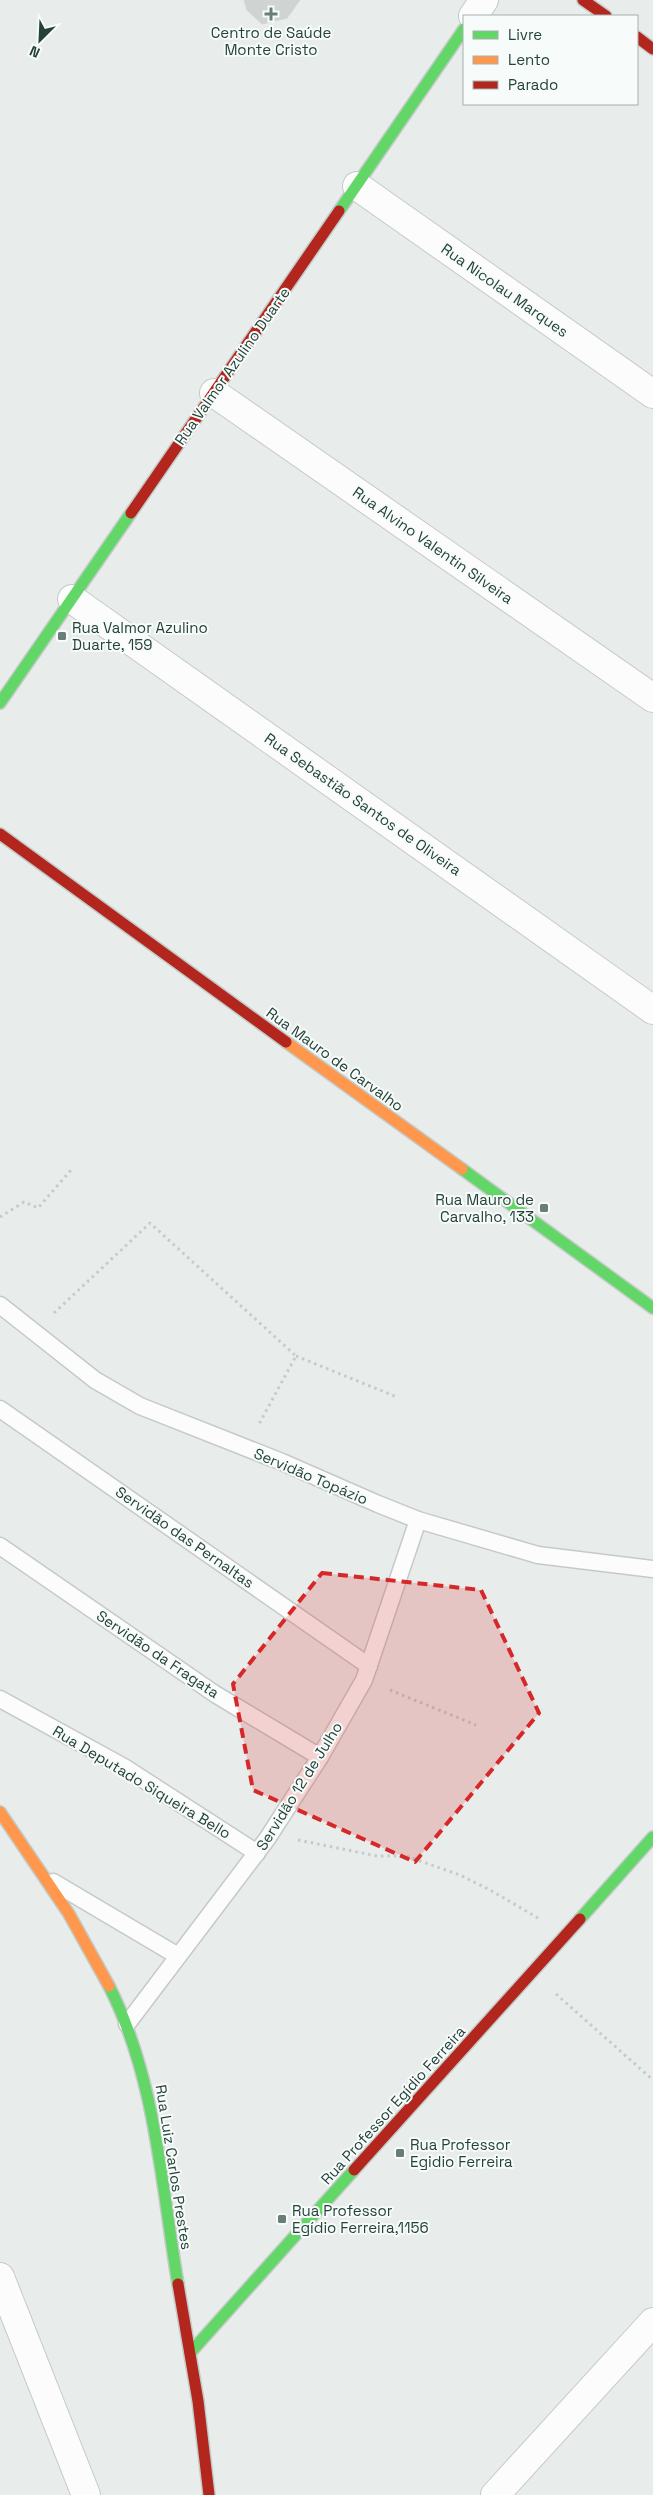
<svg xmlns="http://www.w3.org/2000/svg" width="653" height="2495" font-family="'Space Grotesk',sans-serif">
<rect width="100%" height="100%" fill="#e8edeb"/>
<!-- building -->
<polygon fill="#cfd4d2" stroke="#d1d6d4" points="244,0 300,0 287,18 262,24 247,10"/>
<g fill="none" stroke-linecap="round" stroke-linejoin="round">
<!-- lane casing -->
<g stroke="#c5cac8" stroke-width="19">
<g id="lane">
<polyline points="0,1305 95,1380 140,1406 282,1462 378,1504 418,1520 538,1555 653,1569"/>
<polyline points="0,1409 369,1666"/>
<polyline points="0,1546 215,1694 320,1757"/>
<polyline points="0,1699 124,1767 257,1853"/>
<polyline points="53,1882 178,1956"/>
<polyline points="127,2024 267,1839 320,1757 364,1680 418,1520"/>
</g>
</g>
<!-- street casing -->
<g stroke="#c5cac8" stroke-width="30">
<g id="street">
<polyline points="473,16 484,0"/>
<polyline points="357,186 653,394"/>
<polyline points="214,393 653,698"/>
<polyline points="72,599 653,1010"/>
<polyline points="0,2277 86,2495"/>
<polyline points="495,2495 653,2322"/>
</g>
</g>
<!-- fast casing -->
<g stroke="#c3cbc8" stroke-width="14">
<g id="fast">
<polyline points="339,211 464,29"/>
<polyline points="0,703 131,513"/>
<polyline points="462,1169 653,1308"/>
<polyline points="580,1919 653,1837"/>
<path d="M109,1986C156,2079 161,2183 178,2284"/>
<polyline points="190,2353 354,2170"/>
</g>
</g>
<!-- slow casing -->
<g stroke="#c3cbc8" stroke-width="14">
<g id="slow">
<polyline points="286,1042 462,1169"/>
<polyline points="0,1812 69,1914 109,1986"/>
</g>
</g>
<!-- jam casing -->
<g stroke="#c3cbc8" stroke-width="14">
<g id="jam">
<polyline points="583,0 606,16"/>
<polyline points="637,37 653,49"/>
<polyline points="131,513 339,211"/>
<polyline points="0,834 286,1042"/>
<polyline points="354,2170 580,1919"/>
<polyline points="178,2284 198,2401 209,2495"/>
</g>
</g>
<!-- path -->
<g stroke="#c3ccca" stroke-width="3" stroke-dasharray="2.5 4" stroke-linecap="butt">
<polyline points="0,1217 24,1202 38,1208 71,1170"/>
<polyline points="54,1313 150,1223 296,1356 259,1424"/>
<polyline points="296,1356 397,1397"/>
<polyline points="390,1690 476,1725"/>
<polyline points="298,1840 377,1856 406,1856 460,1875 492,1891 538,1918"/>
<polyline points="556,1994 653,2080"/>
</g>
<!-- lane -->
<use href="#lane" stroke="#fcfcfc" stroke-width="16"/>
<!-- street -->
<use href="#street" stroke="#fcfcfc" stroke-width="28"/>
<!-- fast -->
<use href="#fast" stroke="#63d668" stroke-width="11"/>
<!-- slow -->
<use href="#slow" stroke="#ff974d" stroke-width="11"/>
<!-- jam -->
<use href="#jam" stroke="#b3261e" stroke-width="11"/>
</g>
<!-- marked area -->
<path fill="#d62828" fill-opacity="0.2" stroke="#d62828" stroke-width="4" stroke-dasharray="10 6" stroke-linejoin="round" d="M322,1573L481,1590L539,1713L415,1862L253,1790L233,1684Z"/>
<!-- markers -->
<g fill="#697e78" stroke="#f7fbf9" stroke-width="2">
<path d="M268.5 6.5h5v5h5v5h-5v5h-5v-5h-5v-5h5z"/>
<rect x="57" y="631" width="10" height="10" rx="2.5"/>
<rect x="539" y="1203" width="10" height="10" rx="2.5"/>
<rect x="395" y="2148" width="10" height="10" rx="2.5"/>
<rect x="277" y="2214" width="10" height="10" rx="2.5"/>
</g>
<g text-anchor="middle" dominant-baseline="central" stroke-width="4" stroke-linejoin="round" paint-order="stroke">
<!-- poi labels -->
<g font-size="15" fill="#24423a" stroke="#f7fbf9" text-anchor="start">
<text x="271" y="32" text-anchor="middle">Centro de Saúde<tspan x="271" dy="17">Monte Cristo</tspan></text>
<text x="72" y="627">Rua Valmor Azulino<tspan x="72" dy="17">Duarte, 159</tspan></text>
<text x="534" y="1199" text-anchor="end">Rua Mauro de<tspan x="534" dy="17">Carvalho, 133</tspan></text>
<text x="410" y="2144">Rua Professor<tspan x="410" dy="17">Egidio Ferreira</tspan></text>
<text x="292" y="2210">Rua Professor<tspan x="292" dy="17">Egídio Ferreira,1156</tspan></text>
</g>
<!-- street labels -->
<g font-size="15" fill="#24423a" stroke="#f7fbf9">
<text transform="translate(505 290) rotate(35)">Rua Nicolau Marques</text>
<text transform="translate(232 366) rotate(-55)">Rua Valmor Azulino Duarte</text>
<text transform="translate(433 545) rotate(35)">Rua Alvino Valentin Silveira</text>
<text transform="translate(363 804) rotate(35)">Rua Sebastião Santos de Oliveira</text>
<text transform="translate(335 1059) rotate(36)">Rua Mauro de Carvalho</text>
<text transform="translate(311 1476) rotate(23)">Servidão Topázio</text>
<text transform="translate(185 1537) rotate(35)">Servidão das Pernaltas</text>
<text transform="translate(158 1654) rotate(34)">Servidão da Fragata</text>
<text transform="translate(142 1782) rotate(31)">Rua Deputado Siqueira Bello</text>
<text transform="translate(299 1786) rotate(-58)">Servidão 12 de Julho</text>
<text transform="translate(393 2105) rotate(-48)">Rua Professor Egídio Ferreira</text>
<text transform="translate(174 2167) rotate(81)">Rua Luiz Carlos Prestes</text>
</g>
</g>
<!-- legend -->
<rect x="463" y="15" width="175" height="90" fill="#f7fbf9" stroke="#a3b1ad"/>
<rect x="473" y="31" width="25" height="8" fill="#63d668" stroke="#a3b1ad"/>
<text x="508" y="40" font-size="15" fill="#24423a">Livre</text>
<rect x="473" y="56" width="25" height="8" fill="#ff974d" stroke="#a3b1ad"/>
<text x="508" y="65" font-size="15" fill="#24423a">Lento</text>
<rect x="473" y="81" width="25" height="8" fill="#b3261e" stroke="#a3b1ad"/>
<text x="508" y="90" font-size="15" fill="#24423a">Parado</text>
<!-- north arrow -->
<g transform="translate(40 40) rotate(204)" stroke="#f7fbf9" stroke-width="4" paint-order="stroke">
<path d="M0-4L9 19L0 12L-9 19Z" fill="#24423a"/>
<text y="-8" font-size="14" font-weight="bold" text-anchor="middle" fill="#24423a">N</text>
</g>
</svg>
